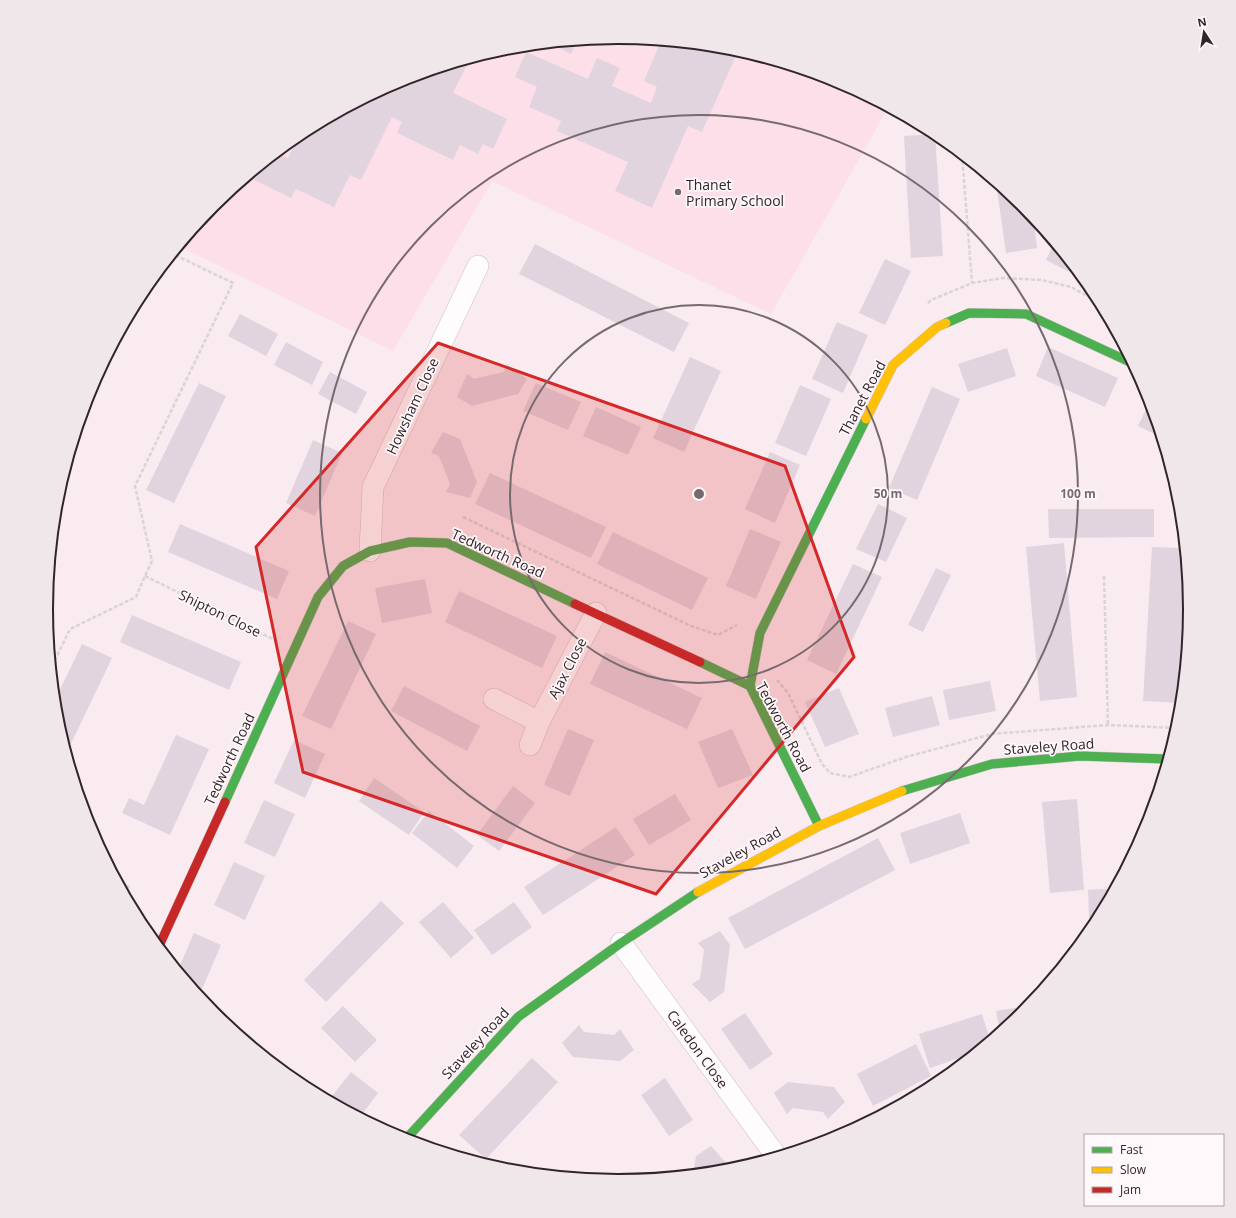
<svg xmlns="http://www.w3.org/2000/svg" width="1236" height="1218" font-family="'Open Sans',sans-serif">
<rect width="100%" height="100%" fill="#f9ebf0"/>
<!-- built -->
<polygon fill="#fcdfe9" points="618,37 730,48 837,81 888,108 771,314 492,181 393,351 179,246 214,204 300,133 399,80 507,48"/>
<!-- building -->
<g fill="#e2d4de">
<polygon points="577,41 571,54 550,44"/>
<polygon points="661,41 730,48 738,51 702,132 688,126 652,208 615,191 628,162 557,131 561,121 529,107 537,87 515,77 526,52 588,79 597,58 620,68 612,86 651,103 657,87 644,81"/>
<polygon points="470,59 453,93 507,119 493,149 483,144 478,154 460,145 453,160 397,133 402,122 392,117 361,180 350,175 334,207 296,189 291,198 254,180 260,166 276,153 288,158 300,133 390,85 393,87 394,83 399,80"/>
<polygon points="935,134 943,256 911,258 904,136"/>
<polygon points="996,183 1023,205 1033,217 1037,248 1006,253"/>
<polygon points="1054,243 1075,269 1083,279 1046,260"/>
<polygon points="535,244 689,323 674,352 519,274"/>
<polygon points="885,259 911,271 885,325 859,313"/>
<polygon points="240,314 278,334 266,356 228,336"/>
<polygon points="837,322 868,335 843,393 812,379"/>
<polygon points="286,342 323,362 312,385 274,365"/>
<polygon points="1048,347 1118,378 1105,407 1036,376"/>
<polygon points="1007,348 1016,376 968,392 958,364"/>
<polygon points="690,357 721,371 684,452 653,438"/>
<polygon points="507,364 527,379 518,394 472,406 457,397 467,374 474,379 503,372"/>
<polygon points="330,372 367,392 356,414 318,394"/>
<polygon points="199,383 226,396 174,503 146,490"/>
<polygon points="536,383 581,402 568,430 523,411"/>
<polygon points="800,385 831,399 806,456 775,443"/>
<polygon points="932,387 960,399 917,500 889,488"/>
<polygon points="1150,401 1157,423 1161,437 1138,426"/>
<polygon points="596,407 641,427 628,455 583,436"/>
<polygon points="443,432 460,439 477,482 470,498 446,492 450,484 439,456 431,453"/>
<polygon points="313,440 342,453 315,516 286,503"/>
<polygon points="770,452 800,465 775,523 745,509"/>
<polygon points="490,473 606,527 591,558 475,504"/>
<polygon points="878,504 907,518 886,562 856,549"/>
<polygon points="1048,509 1154,509 1154,537 1049,538"/>
<polygon points="180,524 289,571 277,599 168,552"/>
<polygon points="750,529 781,542 756,599 726,586"/>
<polygon points="613,532 708,578 692,610 597,564"/>
<polygon points="1064,543 1077,697 1040,701 1026,547"/>
<polygon points="1152,547 1184,548 1188,587 1181,703 1143,701"/>
<polygon points="853,564 882,577 836,674 807,660"/>
<polygon points="936,568 951,575 923,632 908,625"/>
<polygon points="425,579 432,613 382,623 375,588"/>
<polygon points="459,591 557,636 542,668 445,622"/>
<polygon points="132,615 241,662 229,690 120,642"/>
<polygon points="348,621 376,634 331,729 302,716"/>
<polygon points="82,644 112,658 67,752 57,720 55,700"/>
<polygon points="605,652 702,698 687,729 590,684"/>
<polygon points="990,681 996,711 949,720 943,690"/>
<polygon points="404,686 480,726 467,751 391,711"/>
<polygon points="839,688 859,734 825,747 805,702"/>
<polygon points="932,696 940,725 893,737 885,708"/>
<polygon points="568,729 594,740 570,796 544,785"/>
<polygon points="732,729 753,775 718,788 698,742"/>
<polygon points="176,735 209,749 170,835 122,813 129,798 144,805"/>
<polygon points="294,740 325,754 305,798 274,783"/>
<polygon points="374,778 424,812 409,835 359,801"/>
<polygon points="513,786 535,803 499,851 477,835"/>
<polygon points="675,794 691,820 649,845 633,819"/>
<polygon points="1077,799 1084,890 1050,893 1042,802"/>
<polygon points="264,800 295,814 275,857 244,843"/>
<polygon points="429,811 474,846 457,868 412,833"/>
<polygon points="960,813 970,843 910,864 900,833"/>
<polygon points="616,827 635,855 543,915 524,887"/>
<polygon points="878,838 895,870 745,949 728,918"/>
<polygon points="234,862 265,876 245,920 214,905"/>
<polygon points="118,881 130,886 126,895"/>
<polygon points="1103,889 1114,889 1099,917 1089,918 1088,890"/>
<polygon points="381,901 404,923 326,1002 304,980"/>
<polygon points="443,902 474,938 451,958 419,922"/>
<polygon points="514,902 532,927 492,955 474,930"/>
<polygon points="720,931 730,945 724,992 710,1002 692,984 700,979 704,950 698,943"/>
<polygon points="194,933 221,945 199,996 178,970"/>
<polygon points="343,1006 377,1040 355,1062 321,1028"/>
<polygon points="1028,1006 1022,1014 1000,1032 996,1011"/>
<polygon points="745,1013 773,1054 750,1070 721,1029"/>
<polygon points="982,1014 990,1040 974,1053 930,1068 919,1034"/>
<polygon points="579,1025 584,1032 614,1035 620,1029 634,1050 620,1061 573,1057 562,1043"/>
<polygon points="916,1044 931,1076 873,1106 857,1074"/>
<polygon points="532,1058 558,1082 486,1159 459,1135"/>
<polygon points="351,1072 378,1093 360,1117 329,1100"/>
<polygon points="665,1078 693,1120 669,1136 641,1095"/>
<polygon points="788,1082 834,1087 845,1102 828,1119 823,1112 793,1108 787,1114 774,1093"/>
<polygon points="711,1146 727,1164 720,1171 693,1174 696,1156"/>
</g>
<g fill="none" stroke-linecap="round" stroke-linejoin="round">
<!-- street casing -->
<g stroke="#cfc3c7" stroke-width="22">
<g id="street">
<polyline points="370,551 373,487 478,266"/>
<polyline points="494,699 539,722"/>
<polyline points="530,745 539,722 596,613"/>
<polyline points="621,943 776,1156"/>
</g>
</g>
<!-- fast casing -->
<g stroke="#cfc3c7" stroke-width="10">
<g id="fast">
<polyline points="946,323 969,313 1026,314 1132,363"/>
<polyline points="700,662 750,686 819,826"/>
<polyline points="750,686 760,633 866,419"/>
<polyline points="902,791 992,764 1080,756 1167,759"/>
<polyline points="225,802 318,597 343,566 370,551 410,542 447,543 575,604"/>
<polyline points="406,1139 518,1017 621,943 698,892"/>
</g>
</g>
<!-- slow casing -->
<g stroke="#cfc3c7" stroke-width="10">
<g id="slow">
<polyline points="866,419 893,365 937,327 946,323"/>
<polyline points="698,892 819,826 902,791"/>
</g>
</g>
<!-- jam casing -->
<g stroke="#cfc3c7" stroke-width="10">
<g id="jam">
<polyline points="575,604 700,662"/>
<polyline points="159,946 225,802"/>
</g>
</g>
<!-- path -->
<g stroke="#d9d4d6" stroke-width="2.5" stroke-dasharray="4 2" stroke-linecap="butt">
<polyline points="962,155 972,283"/>
<polyline points="928,303 931,300 972,283 1003,278 1042,280 1071,287 1100,303"/>
<polyline points="463,517 691,626 718,635 737,625"/>
<polyline points="145,576 273,639"/>
<polyline points="1104,576 1108,725"/>
<polyline points="52,666 70,629 136,597 145,576 152,561 135,486 233,283 173,254"/>
<polyline points="777,680 788,693 822,764 830,773 849,777 906,757 992,734 1108,725 1177,728"/>
</g>
<!-- street -->
<use href="#street" stroke="#fefcfd" stroke-width="21"/>
<!-- fast -->
<use href="#fast" stroke="#4caf50" stroke-width="9"/>
<!-- slow -->
<use href="#slow" stroke="#ffc107" stroke-width="9"/>
<!-- jam -->
<use href="#jam" stroke="#c62828" stroke-width="9"/>
</g>
<!-- marked area -->
<path fill="#d62828" fill-opacity="0.2" stroke="#d62828" stroke-width="3" stroke-linejoin="round" d="M438,343L785,466L854,657L656,894L303,772L256,547Z"/>
<!-- distance rings -->
<g fill="none" stroke="#776a6f" stroke-width="2">
<circle cx="699" cy="494" r="189"/>
<circle cx="699" cy="494" r="379"/>
</g>
<!-- markers -->
<circle fill="#776a6f" stroke="#fff8fa" stroke-width="1.5" cx="678" cy="192" r="4"/>
<g text-anchor="middle" dominant-baseline="central" stroke-width="3.5" stroke-linejoin="round" paint-order="stroke">
<!-- poi labels -->
<g font-size="14" fill="#312529" stroke="#fff8fa" text-anchor="start">
<text x="686" y="184">Thanet<tspan x="686" dy="16">Primary School</tspan></text>
</g>
<!-- street labels -->
<g font-size="14" fill="#312529" stroke="#fff8fa">
<text transform="translate(862 398) rotate(-62)">Thanet Road</text>
<text transform="translate(412 406) rotate(-65)">Howsham Close</text>
<text transform="translate(498 553) rotate(24)">Tedworth Road</text>
<text transform="translate(220 613) rotate(26)">Shipton Close</text>
<text transform="translate(567 668) rotate(-63)">Ajax Close</text>
<text transform="translate(784 727) rotate(62)">Tedworth Road</text>
<text transform="translate(1049 746) rotate(-4)">Staveley Road</text>
<text transform="translate(229 759) rotate(-65)">Tedworth Road</text>
<text transform="translate(740 852) rotate(-29)">Staveley Road</text>
<text transform="translate(475 1043) rotate(-47)">Staveley Road</text>
<text transform="translate(698 1049) rotate(54)">Caledon Close</text>
</g>
</g>
<!-- crop -->
<path d="M0 0H1236V1218H0ZM53 609a565 565 0 1 1 1130 0a565 565 0 1 1-1130 0Z" fill="#efe7e9" fill-rule="evenodd"/>
<path fill="none" stroke="#312529" stroke-width="2" d="M53 609a565 565 0 1 1 1130 0a565 565 0 1 1-1130 0Z"/>
<circle cx="699" cy="494" r="6" fill="#776a6f" stroke="#fff8fa" stroke-width="2"/>
<g font-size="12" text-anchor="middle" font-weight="bold" fill="#776a6f" stroke="#fff8fa" stroke-width="3.5" stroke-linejoin="round" paint-order="stroke">
<text x="888" y="498">50 m</text>
<text x="1078" y="498">100 m</text>
</g>
<!-- legend -->
<rect x="1084" y="1134" width="140" height="72" fill="#fff8fa" stroke="#ada4a6"/>
<rect x="1092" y="1147" width="20" height="6" fill="#4caf50" stroke="#ada4a6"/>
<text x="1120" y="1154" font-size="12" fill="#312529">Fast</text>
<rect x="1092" y="1167" width="20" height="6" fill="#ffc107" stroke="#ada4a6"/>
<text x="1120" y="1174" font-size="12" fill="#312529">Slow</text>
<rect x="1092" y="1187" width="20" height="6" fill="#c62828" stroke="#ada4a6"/>
<text x="1120" y="1194" font-size="12" fill="#312529">Jam</text>
<!-- north arrow -->
<g transform="translate(1204 32) rotate(348)" stroke="#fff8fa" stroke-width="3" paint-order="stroke">
<path d="M0-3L7 15L0 10L-7 15Z" fill="#312529"/>
<text y="-6" font-size="11" font-weight="bold" text-anchor="middle" fill="#312529">N</text>
</g>
</svg>
